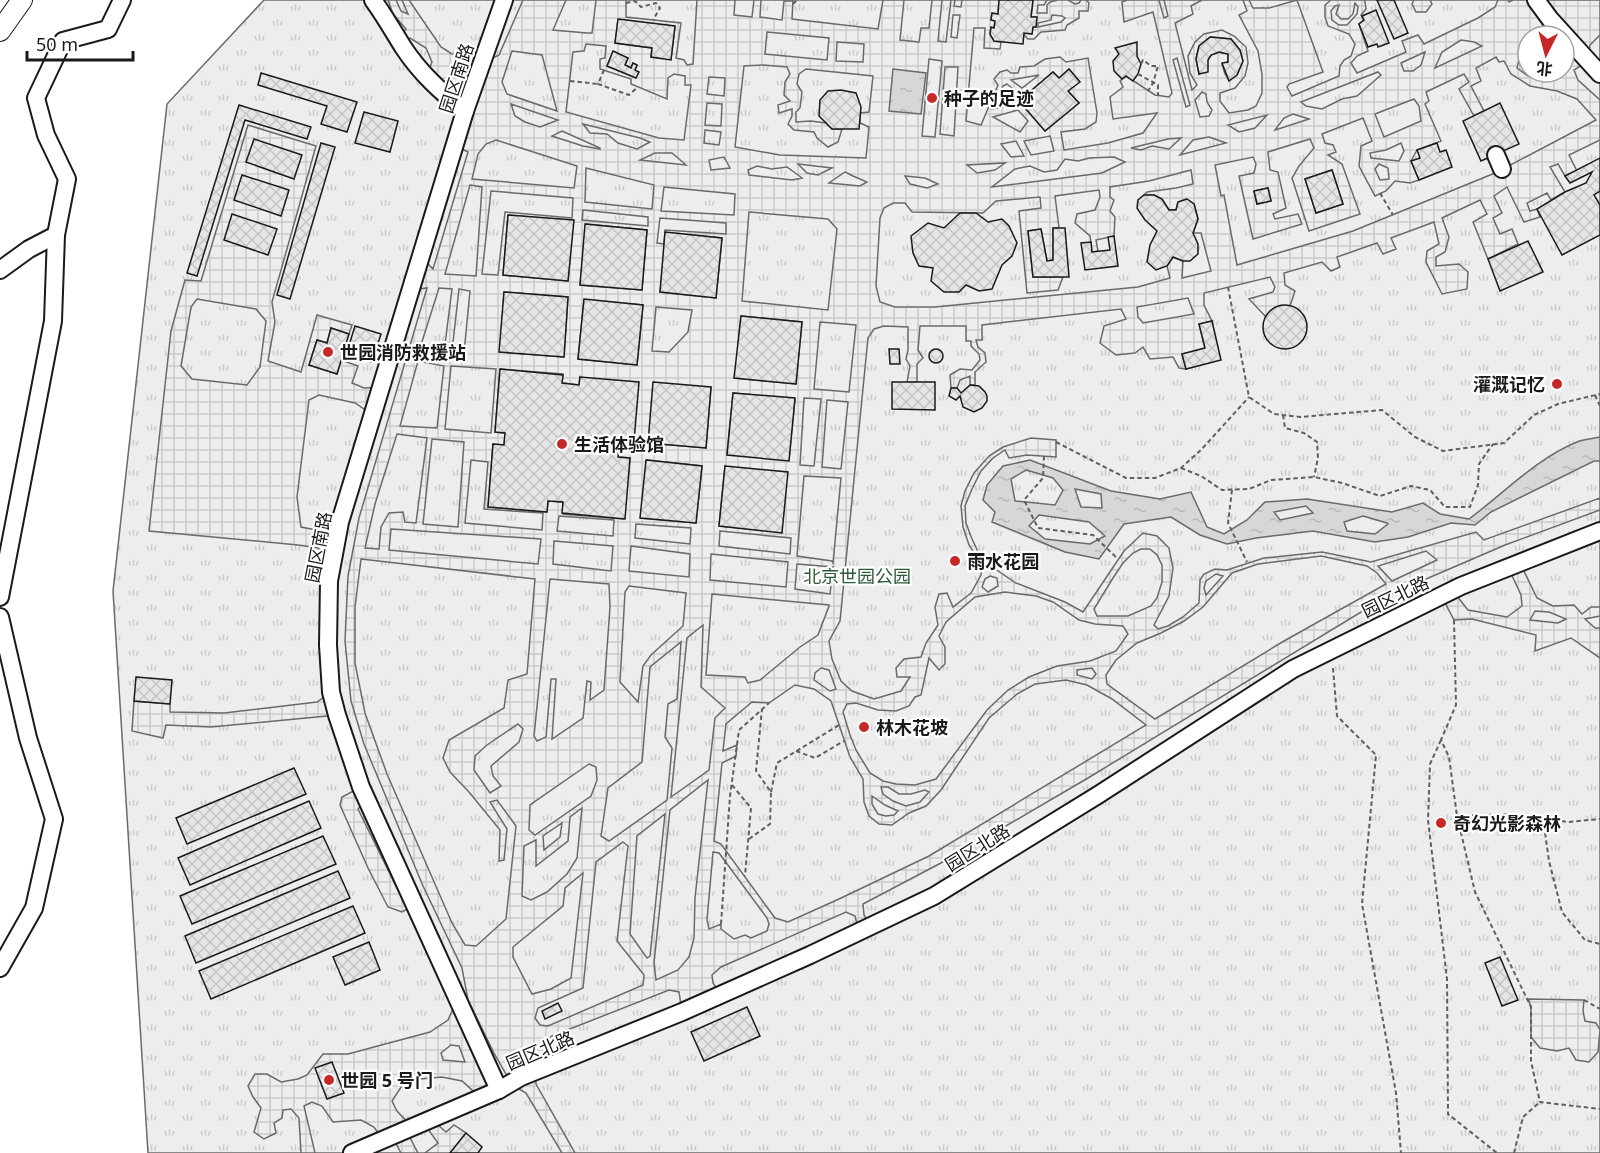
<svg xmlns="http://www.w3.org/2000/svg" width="1600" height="1153" font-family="'Noto Sans','Noto Sans SC',sans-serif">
<defs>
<pattern id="park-tufts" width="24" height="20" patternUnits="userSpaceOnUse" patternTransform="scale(1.5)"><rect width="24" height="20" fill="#ededed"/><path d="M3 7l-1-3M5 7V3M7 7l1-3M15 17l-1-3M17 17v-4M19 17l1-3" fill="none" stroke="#cbcbcb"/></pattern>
<pattern id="plaza-grid" width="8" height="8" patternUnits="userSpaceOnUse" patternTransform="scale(1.5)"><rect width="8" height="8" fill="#ededed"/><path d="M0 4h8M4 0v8" fill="none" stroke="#cbcbcb"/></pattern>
<pattern id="water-ripples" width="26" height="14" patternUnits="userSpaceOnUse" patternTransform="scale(1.5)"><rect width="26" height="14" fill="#d7d7d7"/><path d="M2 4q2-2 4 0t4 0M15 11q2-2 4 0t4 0" fill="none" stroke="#b8b8b8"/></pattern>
<pattern id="building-cross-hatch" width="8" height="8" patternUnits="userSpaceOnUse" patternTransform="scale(1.5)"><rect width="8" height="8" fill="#e6e6e6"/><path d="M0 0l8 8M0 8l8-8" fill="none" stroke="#c5c5c5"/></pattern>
</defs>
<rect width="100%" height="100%" fill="#fff"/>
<!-- park -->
<path fill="url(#park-tufts)" stroke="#6a6a6a" stroke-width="1.5" fill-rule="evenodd" d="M264,0H1600V1153H148L113,591L167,104ZM1528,36H1564V72H1528Z"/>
<!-- plaza -->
<g fill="url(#plaza-grid)" stroke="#6a6a6a" stroke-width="1.5" fill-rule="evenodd">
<polygon points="388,0 396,0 401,11 408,14 402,0 409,0 441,47 452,54 483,55 465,111 426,77 432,62 426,48 410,38 404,49 398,38 406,29 393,14"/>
<path d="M523,0H566L553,30L587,33H592L596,0H626V17L681,23L676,58L684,60L687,65L693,64L697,0H735L734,15L752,17L754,0H761L760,17L782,20L784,1H793L792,19L878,29L883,0H904L900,40L919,42L921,28H929L932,0H942L938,41L946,42L951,0H955L954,6L961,7L962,0H999L998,14L992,13L991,20L995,21L994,28H991L990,34L994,41L1001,42L1000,49L984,48L985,28H974L966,121L981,125L998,85L994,79L1000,72L1007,70L1011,73H1018L1020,67L1034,66L1045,59L1060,57L1066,62L1088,58L1097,113L1096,122L1085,129L1061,132L1064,150L1108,143L1143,133L1157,113L1113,119L1110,97L1123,87L1120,81L1126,76L1155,95L1169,97L1172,93L1153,12L1124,22L1122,2L1127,0H1159L1164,18L1168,16L1164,0H1202L1191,6L1193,14L1175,23L1192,90L1197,85L1190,73L1188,56L1195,42L1204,34L1222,30L1234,36L1246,47L1248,63L1245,76L1235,88L1220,93V101L1229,113L1248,110L1256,106L1262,93V74L1258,51L1239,15L1247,11L1243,0H1249L1253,8H1269L1297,0L1323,72L1289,84L1287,87L1292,96L1339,76L1340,66L1344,60L1351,56L1355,44L1349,34L1328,26L1325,17V5L1331,0H1364L1365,2L1366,9L1361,15L1364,20L1359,24L1368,51L1357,56L1351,63L1357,73L1406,52L1402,41L1418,35L1424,44L1478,18L1495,7L1498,0H1508L1509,2L1513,0H1600V35L1590,45L1588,61L1574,70L1578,80L1600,100V140L1569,155L1577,171L1565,176L1558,164L1550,167L1565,192L1551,200L1547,193L1527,203L1530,211L1537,209L1540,217L1524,222L1507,187L1494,196L1502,213L1493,218L1500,234L1512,229L1518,244L1488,259L1473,222L1487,214L1480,200L1442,218L1449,237L1445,252L1436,257V266L1459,264L1468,272L1467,289L1442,294L1426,262L1427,251L1439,244L1434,222L1391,238L1396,249L1383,254L1377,243L1337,257L1340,267L1331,271L1322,262L1284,273L1285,285L1295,291L1290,306L1276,308L1266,317L1249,299L1273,292L1275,287L1270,277L1204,293V305L1212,321L1199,324L1205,348L1182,354L1186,369L1179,368L1173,357L1150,359L1143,347L1135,353L1116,355L1100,343L1104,326L1126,319L1121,309L982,325V340H976L978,347L985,353L986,362L975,372V385H970V376L960,380L957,388H951L950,375L960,369L972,370L980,360L979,354L971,346V341H966V326H920L918,350L923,358L917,364V382H907L910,366L906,359L908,350V327L884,326L874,329L868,338L840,621L829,641L832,659L841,681L852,691L874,699L901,691L910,677H897L896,668L904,659L921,657L926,643L938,625L935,607L939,594L947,593L953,607L971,593L981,575L982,565L969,545L963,527L961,506L965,491L974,473L989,456L1003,447L1031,438L1056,440V457L1027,455L1009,458L1005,450L993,458L981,471L972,489L965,506L966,523L972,539L982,560L1016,583L1065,602L1083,612L1124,551L1143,533L1157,536L1169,548L1173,568L1169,596L1154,625L1158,629L1168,626L1183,617L1199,603L1200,580L1204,574L1215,569L1227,570L1264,558L1322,552L1371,562L1476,532L1484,540L1600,498V510L1505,545L1389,595L1088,778L958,854L863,904L864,915L871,926L859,932L855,916L846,912L721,967L712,975L713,983L721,995L682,1012L679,992L669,990L552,1036L548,1039L547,1047L558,1061L535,1072L536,1084L575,1153H562L526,1093L510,1084L511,1083L494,1053L468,1000L462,968L423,886L364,744L351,701L345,641L348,576L359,518L427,288L410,290L421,257L433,269L468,152L462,149L484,79L491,59L499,55ZM1355,3L1358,7L1357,14L1347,25H1339L1332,20L1331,11L1335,6L1339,5L1336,14L1341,19H1348L1353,14ZM953,15H960L957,38L951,37ZM618,20L675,27L671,59L651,57L652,48L615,43ZM767,32L829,38L827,60L765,54ZM1528,36H1564V72H1555L1546,78L1528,76L1517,68L1519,60L1528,58ZM1211,37L1231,39L1240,50L1243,61L1237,75L1229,80L1225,74L1222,64L1228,62V54L1219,52L1211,55L1199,74L1196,59L1199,46ZM1461,40L1474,42L1482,46L1435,68L1442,52ZM837,42L864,44L863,62L836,61ZM586,44L606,46L605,58L600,59V69L631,79V84L667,99L668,78L674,74L685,76V85H691L684,140L659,138L566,112L573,52L584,51ZM512,51L542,55L557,111L507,94L502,82ZM613,52L628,58L625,65L631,68L633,63L637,65L635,70L636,77L607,66ZM1425,52L1421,65L1413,71H1404L1401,63ZM1496,57L1499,62L1504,61L1511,74L1530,86L1557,91L1577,99L1596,120L1495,173L1353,231L1237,265L1224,195L1221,196L1215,165L1253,157L1256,164L1254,173L1239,176L1253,239L1302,224L1298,214L1275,219L1273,214L1286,208L1278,172L1270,170L1268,152L1310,139L1314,148L1299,166L1292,178L1309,231L1360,214L1342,164L1328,155L1336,152L1333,145L1325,143L1322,134L1363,118L1372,141L1361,146L1359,166L1375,196L1386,191L1395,181L1410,183L1419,180L1411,161L1417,150L1441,141L1425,104L1429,101L1426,92L1464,74L1469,82L1459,89L1474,116L1484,111L1471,86L1481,81L1476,68ZM1177,58L1190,105L1186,107L1173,60ZM929,59L942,61L935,137L922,136ZM763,65L787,67L790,74L785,82L784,95L790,101L778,105L779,113L792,109V116L788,124L794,130L814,132L817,138L828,147L838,142L842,129H832L826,123L811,121L796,122V112L800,108L802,92L797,84L799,74L806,69L873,76L869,112L860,113V123L869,127L866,158L780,155L735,147L744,66ZM945,67H958L954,136L940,134ZM1069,69L1079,82L1068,91L1079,103L1045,131L1019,101L1053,72L1059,78ZM1378,72L1381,75L1357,96L1342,99L1322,109L1306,106L1301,102ZM1039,75L1022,88L1011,80ZM709,77L725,78L724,96L707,94ZM1007,84L1018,93L1012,99L1016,105L992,109L1003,86ZM1202,92L1206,94L1207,102L1212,110L1209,116L1200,117L1195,100ZM1414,99L1419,106L1421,121L1384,137L1375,114ZM707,103L722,104L721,126L705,125ZM511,104L558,120L540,127L525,122L515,116ZM1018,110L1028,121L1020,132L993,117ZM1293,114L1309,119L1275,130L1284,118ZM1267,115L1255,128L1239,132L1228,125ZM583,124L640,138L650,142L637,149L618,143L607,134L590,133ZM705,130L721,132L719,145L704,143ZM562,131L600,148V149L583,146L552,136ZM1050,136L1054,151L1031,155L1024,141ZM1209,137L1226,143L1180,155L1193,140ZM1181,138L1169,149L1152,146L1141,150L1131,148L1168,139ZM496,140L577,166L574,188L472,179L478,154L486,144ZM1016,141L1024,156L1011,157L1001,144ZM1401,143L1404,151L1399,161L1371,158L1370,153L1386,150ZM655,153H672L686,165L640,160ZM724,157L730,168L711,170L709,160ZM1114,157L1125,162L1102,173L992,187L1015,169L1030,166L1044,172L1057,170L1065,159L1078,161L1089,158ZM1005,163L995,170L977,173L967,165ZM798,164L832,168L818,175L807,173ZM1379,164L1388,168L1389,179L1380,180L1375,169ZM757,166L772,169L787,167L802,178L792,180L749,175L748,170ZM586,168L654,185L652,209L585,202ZM1191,170L1193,184L1176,188L1147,192L1144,195H1154L1162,199L1169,210H1176L1178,202L1186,199L1194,204L1198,219L1193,233H1201L1211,271L1182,278L1183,261L1173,257L1167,266L1170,278L1138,287L935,307H895L880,302L876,286L880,218L884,208L893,203H905L912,212L983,213L996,201L1040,197L1041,208L1019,211L1027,293L1058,290L1063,277H1033L1028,231L1041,229L1047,261L1053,260V228H1059L1055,196L1099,190L1100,197L1095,210L1077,214L1075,223L1090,236L1092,252L1098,251L1096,240L1114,236L1115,217L1110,211L1114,200L1110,197V187L1149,181ZM1332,170L1343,204L1316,213L1305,179ZM845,172L853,176L867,182L860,186L829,183ZM905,176L925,178L938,184L927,188L910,184ZM470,185L482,187L476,276L445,274ZM664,187L735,194L734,215L661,211ZM1268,188L1271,201L1257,204L1254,191ZM491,191L573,198L572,218L505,212L498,275L482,274ZM583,210L648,217V226L582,220ZM749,212L828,219L837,229L828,310L742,301ZM508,215L573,221L568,281L503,275ZM660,218L726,223V234L665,230L664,244L657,243ZM586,224L647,230L642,290L580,285ZM666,233L722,238L716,298L660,292ZM439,288L452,289L444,352L420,348ZM459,289L470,291L464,353L452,351ZM504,292L568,297L564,357L500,352ZM1188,298L1194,314L1143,323L1138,317L1137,307ZM584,300L643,305L637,365L578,359ZM656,307L692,310L688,332L669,352L652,351ZM741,316L802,322L796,384L735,378ZM820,322L856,325L849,392L814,389ZM418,361L444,366L437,428L400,426ZM451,366L496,369L491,433L445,429ZM500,369L563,374L562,383L579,385L580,377L620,440L618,457L630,458L624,519L563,514V502L548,501L547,512L488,507L493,444L504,445L505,433L495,432ZM711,388L706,448L648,443ZM733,393L795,399L789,460L727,454ZM804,398L821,399L814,466L800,465ZM827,400L848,402L841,469L822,467ZM397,434L427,438L416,523L405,522L403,512L389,513L381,527L379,549L365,548L375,504ZM432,439L464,442L458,527L423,524ZM471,460L488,462L484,509L543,513L542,530L465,523ZM647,460L702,466L696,523L641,518ZM725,466L782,532L719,526ZM804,476L841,478L833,563L832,561L797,556ZM559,516L614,520L613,536L557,531ZM636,524L691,528L690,544L635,538ZM391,529L541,539L538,564L389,550ZM720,531L791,538L790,554L719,546ZM554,541L613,546L611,571L553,564ZM631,546L690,554L689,577L629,571ZM1141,549H1150L1157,555L1162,565V582L1157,598L1151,606L1128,616H1097L1094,609L1113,578L1123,563L1133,553ZM1426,551L1437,560L1392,581L1378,566ZM711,554L788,562L786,587L710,580ZM1321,556L1367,566L1377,573L1386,584L1284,641L1155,719L1107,684L1106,675L1116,660L1137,643L1161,633L1184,621L1203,607L1232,573L1258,564ZM361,559L535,579L527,674L508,680L504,708L449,740L443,758L450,772L469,792L500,830L499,861L504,860L507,829L490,802L497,800L516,826L506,919L476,946L465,945L452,923L387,774L365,713L355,663V607ZM797,564L833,567L830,594L795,589ZM1216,574L1223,576L1206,595L1204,588L1206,581ZM990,576L997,578L998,586L988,592L982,587L985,579ZM550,579L609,584L610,607L604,690L590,700L591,682L587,681L583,718L552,739L556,679H551L546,737L537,741L534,736ZM629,586L686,593L683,626L651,655L643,666L638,702L620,682L625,592ZM1005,592L1036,596L1053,602L1079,620L1095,624L1123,626L1128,634L1116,651L1090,661L1057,666L1029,677L1008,690L987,710L936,779L915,785L896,784L883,781L870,773L856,750L850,735L843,712L847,704L856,703L878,710L896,711L909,706L915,697L921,695L929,658L939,670L945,664V647L939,636L946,622L975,597ZM712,594L829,605V606L818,635L800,647L760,680L748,683L745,677L706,675ZM703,625L701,687L725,708L715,718L709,770L671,797L687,638ZM681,642L677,699L668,704L665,737L672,748L667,800L609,841L601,836L608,788L642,762L650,667ZM821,668L829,670L836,689L830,691L814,680L815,673ZM1092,668L1096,674L1092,679L1077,675V670ZM1066,680L1087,685L1112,699L1146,725L929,856L839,899L788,922L775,918L721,844L714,841L722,763L736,756L737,745L723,751L726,724L752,702L769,703L795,685L814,689L831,701L850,757L863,779L864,802L869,816L879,824L892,825L909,813L926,806L941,790L989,718L1017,694L1035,684ZM518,724L523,729L519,742L491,766L493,776L501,786L490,793L474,770L475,756L487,745ZM589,764L596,767L597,780L591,796L535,835L529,830L530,805ZM708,780L695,898L694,938L689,957L678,970L656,980L654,963L670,810ZM881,787H888L899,794H911L925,790L929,792L920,802L906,806L893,801L883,794ZM872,796L885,805L898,811L894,815L886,816L878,814L872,804ZM582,808L577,858L567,874L547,892L531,900L522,896L524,846L536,840V866L568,841L570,817ZM665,814L650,956L647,958L630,934L637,836ZM562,823L560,837L544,850L543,836ZM623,842L628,846L617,941L644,975L643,985L548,1026L540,1025L535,1018L538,1008L583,988L596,862ZM713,852L719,853L767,918L769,924L767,931L751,938L745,935L734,939L721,929V924L709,929L707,920ZM583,873L571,978L551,989L532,994L513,957V947L563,906L565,888Z"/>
<path d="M1033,0H1047L1044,5H1038L1037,13H1047V5L1050,2L1058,0H1068L1075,4L1079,3L1081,0H1086L1089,3L1088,11H1079V18L1067,25L1065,30L1041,32L1034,39H1028L1024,35V33L1032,34L1033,27H1036V17H1031ZM1052,15L1062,16L1065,18L1061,22L1038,27V23L1051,20Z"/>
<polygon points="1414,0 1430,0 1432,4 1426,12 1416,12 1412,4"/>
<path d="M248,125L316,146L272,302L275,322L268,361L301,372L317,315L352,325L349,334L331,328L327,343L317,340L309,365L337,374L341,360L358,366L352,383L364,388L382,387L373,415L355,403L319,395L309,400L297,497L301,527L327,532L339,530L333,562L318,548L298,545L149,531L171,331L185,280L201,281ZM197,299L256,309L266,321L260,367L247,385L192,379L181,366L191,307Z"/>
<path d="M1520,563L1537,598L1553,606L1574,605L1582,614L1591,607H1600V616L1585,619L1595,628H1600V658L1571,638L1535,651L1536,635L1472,619L1454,620L1441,595L1452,590L1468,610L1507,617L1522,606L1521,595L1508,567ZM1535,611L1549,612L1566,619L1558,623L1530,620Z"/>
<polygon points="331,692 337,715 211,727 166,725 163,738 132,731 134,701 170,704 170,712 224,713 317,702"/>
<polygon points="361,787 367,799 358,809 398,890 406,886 415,905 402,912 388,907 368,868 340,805 342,797"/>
<polygon points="1528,999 1584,1000 1583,1011 1585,1021 1596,1023 1600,1030 1598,1052 1589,1062 1576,1060 1569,1048 1557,1051 1540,1048 1531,1037 1531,1007"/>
<path d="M453,1009L499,1090L481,1098L462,1081L442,1077L420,1079L401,1087L392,1101L397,1111L412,1127L406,1130L418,1153H401L392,1136L383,1140L374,1127L361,1120L333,1122L322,1106L312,1102L304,1106L315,1153H301L299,1118L291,1109L283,1110L282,1118L274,1123L276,1133L264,1139L254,1132L261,1108L253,1097L248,1086L255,1074H267L281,1082L298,1079L307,1075L323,1054H348L430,1032L448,1020ZM451,1045L459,1046L465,1062L443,1060L441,1053Z"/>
<polygon points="431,1119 446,1132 454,1125 466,1133 450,1153 425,1153 438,1143 423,1122"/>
</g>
<!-- water -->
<g fill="url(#water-ripples)" stroke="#6a6a6a" stroke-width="1.5" fill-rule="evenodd">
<polygon points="893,69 926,73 921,114 889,111"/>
<path d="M1600,437V461H1594L1491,512L1475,525L1451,523L1408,537L1375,542L1313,531L1256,538L1227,544L1200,535L1171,517L1124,524L1099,559L1065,552L992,522L995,512L983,500L987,485L1003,466L1030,460L1111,491L1160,499L1191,492L1207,527L1224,534L1247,520L1265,502L1307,499L1392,512L1423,503L1440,514L1469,519C1503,494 1537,458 1577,442C1584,439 1593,439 1600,437ZM1026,470L1053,478L1063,490L1055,505L1015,501L1011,479ZM1075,489L1101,494L1102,508L1081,507ZM1306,506L1313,513L1280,520L1274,512ZM1039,515L1089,522L1105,536L1090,544L1045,539L1029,526ZM1363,516L1387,523L1388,524L1375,534L1347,531L1344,522Z"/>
</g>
<!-- building -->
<g fill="url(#building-cross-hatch)" stroke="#1a1a1a" stroke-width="1.5">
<polygon points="999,0 1033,0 1031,17 1037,17 1036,27 1033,27 1032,34 1024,33 1023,44 994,41 990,34 991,27 994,28 995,21 991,20 992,13 998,14"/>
<polygon points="1377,0 1394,0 1408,33 1394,39"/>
<polygon points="1376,10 1389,43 1378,47 1377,44 1368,47 1359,24 1364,20 1362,16"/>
<polygon points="618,19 675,26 671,60 651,57 652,48 615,43"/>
<polygon points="1210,37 1231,39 1240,50 1243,61 1237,75 1229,81 1222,63 1228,62 1228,54 1219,52 1211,55 1208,60 1208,72 1199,74 1196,59 1199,46"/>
<polygon points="1137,42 1137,56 1141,64 1138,74 1133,81 1126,76 1122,79 1114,71 1113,61 1119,54 1115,48"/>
<polygon points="613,51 628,58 625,65 631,68 633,63 637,65 635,70 639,72 636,78 607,66"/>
<polygon points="1069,69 1080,82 1068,91 1079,103 1045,131 1019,101 1053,72 1059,78"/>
<polygon points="261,73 357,102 347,132 321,124 327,106 258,85"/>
<polygon points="841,90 856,93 861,107 859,129 832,129 819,116 820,100 828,91"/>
<polygon points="1500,103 1519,144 1481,161 1463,121"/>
<polygon points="239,105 311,127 307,139 245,120 197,276 187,273"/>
<polygon points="364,112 398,121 390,152 355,143"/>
<polygon points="254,139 302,155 294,179 246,162"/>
<polygon points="321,143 335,147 290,299 277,295"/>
<polygon points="1437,143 1440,152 1446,150 1452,167 1419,180 1411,161 1420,158 1417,150"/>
<polygon points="1600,158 1600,191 1594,195 1600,205 1600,235 1562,255 1537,209 1565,192 1586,183 1592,172 1570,183 1565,176"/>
<polygon points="1332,170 1343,204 1316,213 1305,179"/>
<polygon points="242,175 289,190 281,216 234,200"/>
<polygon points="1268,188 1271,201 1257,204 1254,191"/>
<polygon points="1144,195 1154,195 1162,199 1169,210 1176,210 1178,202 1187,199 1194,204 1198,219 1193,233 1198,244 1198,254 1190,261 1183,261 1173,257 1167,266 1156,270 1147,262 1150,245 1157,231 1145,220 1137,208 1138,200"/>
<polygon points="960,213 976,213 988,222 1002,219 1009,226 1017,243 1012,256 1002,265 992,289 979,291 966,285 959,292 944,292 931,281 933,268 919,266 913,253 911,236 928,223 944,228"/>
<polygon points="232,214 277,229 268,255 224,240"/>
<polygon points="508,215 574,220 568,281 503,275"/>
<polygon points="585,224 647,230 642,290 580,285"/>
<polygon points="1053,228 1065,228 1069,277 1033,277 1028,231 1041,229 1047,261 1053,260"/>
<polygon points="665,232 722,238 716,298 660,292"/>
<polygon points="1114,236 1118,266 1085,270 1081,243 1091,242 1092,252 1110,250 1108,237"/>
<polygon points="1528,241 1543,272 1500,291 1488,259"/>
<polygon points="504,292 568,297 564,357 499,352"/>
<polygon points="584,299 643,305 637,365 578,359"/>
<circle cx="1285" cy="327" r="22"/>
<polygon points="741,316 802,322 796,384 734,378"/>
<polygon points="1212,321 1221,360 1186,369 1182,354 1205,348 1199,324"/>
<polygon points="355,326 381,334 372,362 346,355"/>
<polygon points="331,328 349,334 337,374 309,365 317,340 327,343"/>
<circle cx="936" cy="356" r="7"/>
<polygon points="889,349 899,349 900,364 890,364"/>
<polygon points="500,369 563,375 562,383 579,385 580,377 639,382 634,441 620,440 618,457 630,458 625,519 562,513 563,502 548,501 547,512 488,507 493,444 504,445 505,433 495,432"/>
<polygon points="653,382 711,387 706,448 648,443"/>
<polygon points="892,382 935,382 935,410 892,409"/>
<polygon points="970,385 979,386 985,392 987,396 987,401 982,408 974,412 963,407 960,396 956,400 949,396 951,388 957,388 961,393"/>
<polygon points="733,393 795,398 789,461 727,455"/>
<polygon points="646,460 702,466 696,523 640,518"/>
<polygon points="725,466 788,472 782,533 719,526"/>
<polygon points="136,677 172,680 170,704 134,701"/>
<polygon points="294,768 306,794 187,844 176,818"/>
<polygon points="309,801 321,828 190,885 178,858"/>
<polygon points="323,836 336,864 192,924 180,896"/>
<polygon points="338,871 350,898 196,963 185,936"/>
<polygon points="353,906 365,933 211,999 199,971"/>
<polygon points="369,942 380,970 345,985 333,957"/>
<polygon points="1500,957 1518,1000 1502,1006 1485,963"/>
<polygon points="558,1003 562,1011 545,1019 542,1011"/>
<polygon points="747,1007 760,1036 704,1061 691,1032"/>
<polygon points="332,1062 344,1093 327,1099 315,1068"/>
<polygon points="466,1133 482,1147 478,1153 450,1153"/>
</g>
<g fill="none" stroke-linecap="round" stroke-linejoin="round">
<!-- minor casing -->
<g stroke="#1a1a1a" stroke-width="20">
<g id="minor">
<path d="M373,0C384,15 393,31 403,47C420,73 441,92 465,111"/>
<polyline points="1536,0 1550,19 1600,74"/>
<polyline points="1496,155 1502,169"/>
<polyline points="0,270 29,249 56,235"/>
<polyline points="0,597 53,321 56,235 67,179 46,135 36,98 63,41 108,29 122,0"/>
<polyline points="0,617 28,738 54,819 34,908 0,968"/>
<polyline points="499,1090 361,787 337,715 331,692 328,645 329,581 340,522 465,111 504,0"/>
<polyline points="352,1153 499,1090 521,1077 682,1012 810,955 934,896 1098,795 1293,669 1461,586 1600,531"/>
</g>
</g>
<!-- major casing -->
<g stroke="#1a1a1a" stroke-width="22">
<polyline id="major" points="0,31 22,0"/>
</g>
<!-- path -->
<g stroke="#5f5f5f" stroke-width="2" stroke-dasharray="4.5 3" stroke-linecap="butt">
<polyline points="626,3 635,1 641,7 656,3 660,8 653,20"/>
<polyline points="793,4 797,0"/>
<polyline points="1141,64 1143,60 1151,66 1158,66 1153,83 1148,91"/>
<polyline points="604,70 598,84 629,95 638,87"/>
<polyline points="1138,74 1158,85 1158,96"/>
<polyline points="570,81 598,84"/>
<polyline points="1380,193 1393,215"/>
<polyline points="1228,287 1249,397 1274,414 1300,417 1382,410 1415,437 1443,451 1504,443 1534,415 1558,404 1600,394"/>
<polyline points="1595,395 1600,406"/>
<polyline points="1283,415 1285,428 1304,433 1317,442 1318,458 1314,477"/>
<polyline points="1056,442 1126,478 1155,478 1181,468 1201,450 1249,397"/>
<polyline points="1044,456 1043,478 1024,500 1038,528 1093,535 1118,559"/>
<polyline points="1181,468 1201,476 1222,490 1249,489 1271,480 1314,477 1342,483 1380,496 1411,486 1430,490 1445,507 1470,507 1478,485 1479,464 1493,444"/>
<polyline points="1232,490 1228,523 1247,562"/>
<polyline points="1454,620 1456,705 1441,740 1449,757 1457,816 1475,892 1531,1007 1531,1061 1540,1102 1600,1109"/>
<polyline points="1333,668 1337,716 1376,755 1362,904 1396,1093 1401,1153"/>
<polyline points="1441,740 1430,764 1428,820 1447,979 1448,1114 1497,1153"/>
<polyline points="796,751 815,758 844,741"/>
<polyline points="732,785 751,808 745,876"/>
<polyline points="771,792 777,763 839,725"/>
<polyline points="1457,816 1513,814 1568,822 1600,819"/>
<polyline points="1543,818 1549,861 1562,912 1585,940 1600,944"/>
<polyline points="749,839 770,824 771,792 756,771 762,709"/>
<polyline points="721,924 730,796 739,730 769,703"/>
<polyline points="1584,1000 1600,1009"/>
<polyline points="1514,1153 1523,1117 1540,1102"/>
</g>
<!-- minor -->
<use href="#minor" stroke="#fff" stroke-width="16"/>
<!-- major -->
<use href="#major" stroke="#fff" stroke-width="20"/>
</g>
<!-- markers -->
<g fill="#c62828" stroke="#fff" stroke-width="2">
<circle cx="932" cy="98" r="6"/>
<circle cx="328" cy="352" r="6"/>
<circle cx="1557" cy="384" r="6"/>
<circle cx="562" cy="444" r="6"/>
<circle cx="955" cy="561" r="6"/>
<circle cx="864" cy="727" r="6"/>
<circle cx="1441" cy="823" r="6"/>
<circle cx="329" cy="1080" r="6"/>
</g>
<g text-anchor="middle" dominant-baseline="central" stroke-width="4.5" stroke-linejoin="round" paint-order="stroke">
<!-- street labels -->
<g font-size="18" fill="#1a1a1a" stroke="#fff">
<text transform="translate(456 78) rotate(-72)">园区南路</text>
<text transform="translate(318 547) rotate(-79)">园区南路</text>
<text transform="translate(1395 596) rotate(-26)">园区北路</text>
<text transform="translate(977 847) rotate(-32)">园区北路</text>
<text transform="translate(540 1050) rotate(-23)">园区北路</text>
</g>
<!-- poi labels -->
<g font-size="18" font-weight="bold" fill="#1a1a1a" stroke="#fff" text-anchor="start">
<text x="944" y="98">种子的足迹</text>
<text x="340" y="352">世园消防救援站</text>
<text x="1545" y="384" text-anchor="end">灌溉记忆</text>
<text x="574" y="444">生活体验馆</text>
<text x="967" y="561">雨水花园</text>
<text x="876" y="727">林木花坡</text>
<text x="1453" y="823">奇幻光影森林</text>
<text x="341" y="1080">世园 5 号门</text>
</g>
<!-- park labels -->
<g font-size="18" fill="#2b5a34" stroke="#fff">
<text x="857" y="576">北京世园公园</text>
</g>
</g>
<!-- north arrow -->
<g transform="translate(1546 54) rotate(186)"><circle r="28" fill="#ffffff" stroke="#a3a3a3" stroke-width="1.5"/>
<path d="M0-4.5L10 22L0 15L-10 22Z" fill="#c62828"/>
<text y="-9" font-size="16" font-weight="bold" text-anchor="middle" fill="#1a1a1a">北</text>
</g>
<!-- scale -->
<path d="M27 51v9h106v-9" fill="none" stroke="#1a1a1a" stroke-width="3"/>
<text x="36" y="51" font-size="18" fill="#1a1a1a" stroke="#ffffff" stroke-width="4.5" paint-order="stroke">50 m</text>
</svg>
